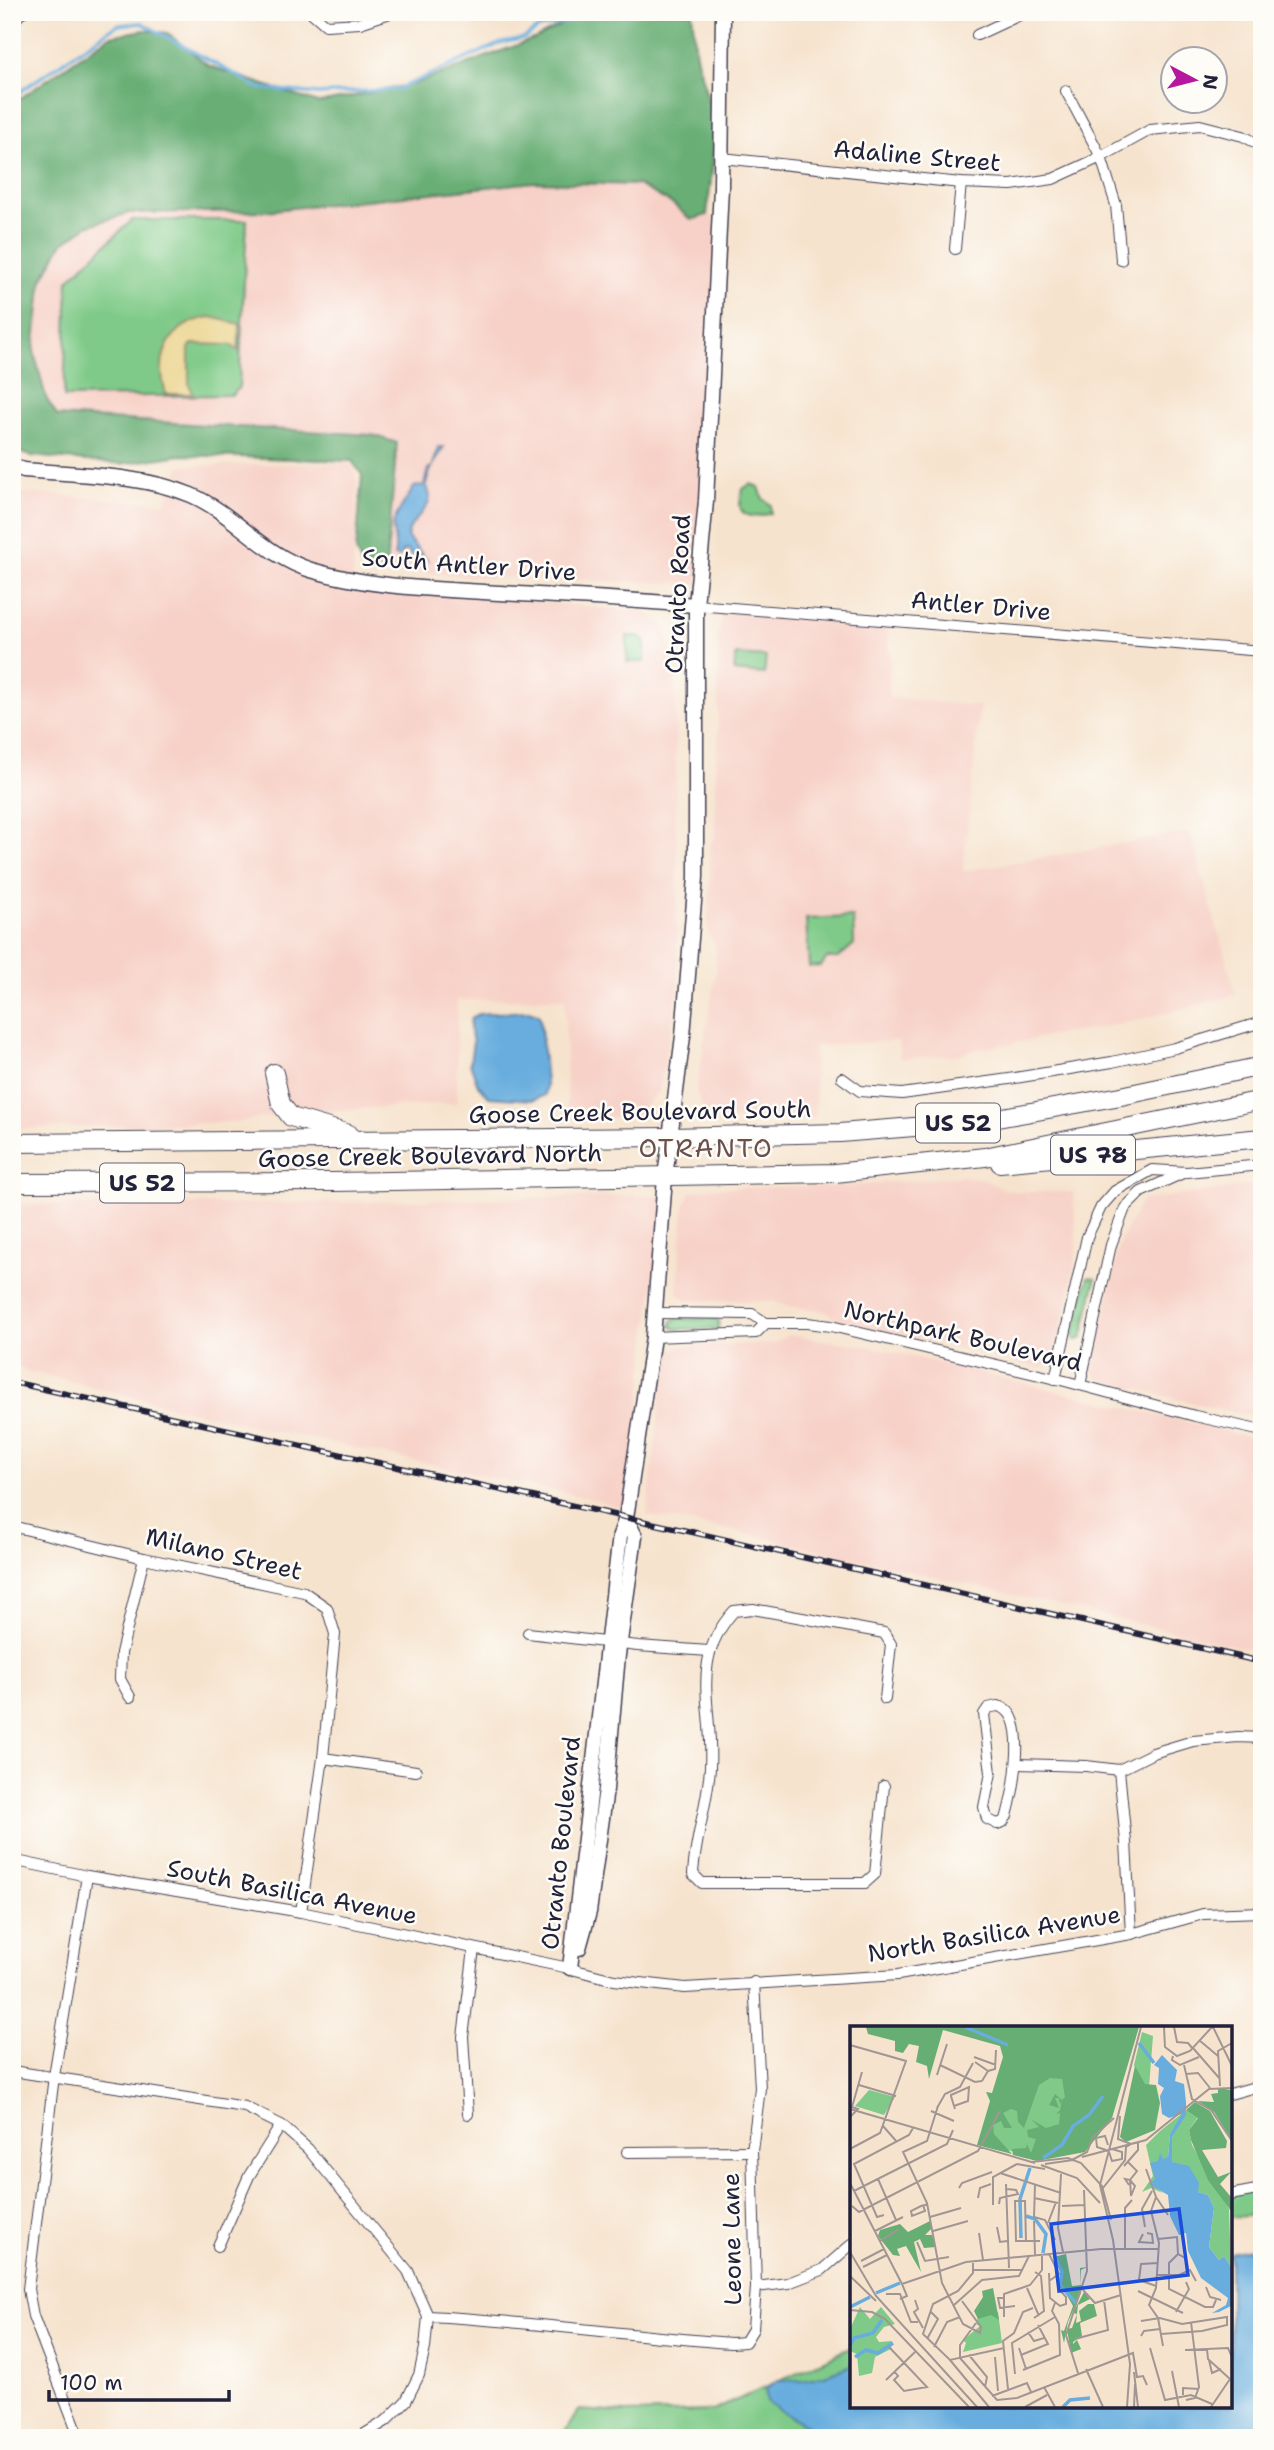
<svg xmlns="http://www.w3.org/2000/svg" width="1274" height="2450" font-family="'Shantell Sans',sans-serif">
<rect width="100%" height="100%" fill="#fdfcf7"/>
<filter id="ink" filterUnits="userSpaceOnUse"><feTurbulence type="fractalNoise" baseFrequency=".0143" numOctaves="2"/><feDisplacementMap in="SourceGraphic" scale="14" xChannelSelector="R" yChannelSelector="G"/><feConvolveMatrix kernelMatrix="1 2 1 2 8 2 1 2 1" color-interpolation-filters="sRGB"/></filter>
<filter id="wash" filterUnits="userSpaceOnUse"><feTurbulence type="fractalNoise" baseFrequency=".00686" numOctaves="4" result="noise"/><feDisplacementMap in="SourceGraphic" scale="28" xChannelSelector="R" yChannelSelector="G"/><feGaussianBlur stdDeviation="1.57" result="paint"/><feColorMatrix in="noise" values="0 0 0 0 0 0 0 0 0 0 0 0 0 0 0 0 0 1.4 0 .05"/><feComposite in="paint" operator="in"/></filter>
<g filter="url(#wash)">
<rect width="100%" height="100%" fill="#f6e3cd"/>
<!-- built -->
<g fill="#f7d1c7">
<polygon points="534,182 638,185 673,204 691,220 707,215 719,218 698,584 480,577 386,569 396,443 373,435 57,416 46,398 34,351 42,280 62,244 87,226 129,213 265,211"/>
<polygon points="348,463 353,467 357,481 353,587 642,611 663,623 675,666 678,992 659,1091 635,1117 567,1118 565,998 457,1000 457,1103 289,1113 237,1122 12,1129 12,496 23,493 165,503 181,466"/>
<polygon points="723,611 873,626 886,619 891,660 888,698 980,706 963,871 1190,832 1236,995 1125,1023 968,1051 965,1054 900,1059 898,1041 814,1046 816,1118 715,1119 705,1115 696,1091 716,971 716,947 708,932 711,843 715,836 716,755 718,747 718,635"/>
<polygon points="966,1176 983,1179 1001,1188 1017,1192 1073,1192 1077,1248 1071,1288 1053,1362 1041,1368 836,1319 827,1312 819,1310 787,1306 772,1301 687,1301 677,1292 684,1206 691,1192 709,1188 847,1186"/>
<polygon points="1262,1184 1262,1418 1180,1400 1097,1378 1093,1371 1120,1241 1142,1200"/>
<polygon points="664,1195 627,1509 585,1497 269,1430 12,1367 12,1205 250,1204"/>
<polygon points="788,1335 867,1346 1262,1440 1262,1652 731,1530 647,1515 665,1361 670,1352 682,1346 774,1344"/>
</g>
<!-- green -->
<g fill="#7fca88" stroke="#507662" stroke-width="2">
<polygon points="132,220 247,220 239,387 232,395 64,397 68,280"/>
<path d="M750,484L759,487L763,499L771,505V513C762,516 743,521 740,506C740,502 742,494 743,489Z"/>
<polygon points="627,636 640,636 645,641 645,662 627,662"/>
<polygon points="736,655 766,657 764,674 734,671"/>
<polygon points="853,917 854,944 838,958 827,958 821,966 809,967 806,919"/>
<polygon points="1088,1277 1095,1278 1095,1283 1082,1338 1076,1341 1073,1336"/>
<polygon points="715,1318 719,1321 718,1329 675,1329 671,1326 672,1321 675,1319"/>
<polygon points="1262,2185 1262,2215 1230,2217 1230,2190"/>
<polygon points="852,2347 852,2361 842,2388 865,2438 556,2438 566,2430 579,2410 626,2413 713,2411"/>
</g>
<!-- forest -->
<polygon fill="#67ae74" stroke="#446858" stroke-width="2" points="586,12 692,12 696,55 713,118 713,162 707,215 691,220 673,204 638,185 534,182 265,211 129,213 87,226 62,244 42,280 34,351 46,398 57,416 373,435 397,443 386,569 362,566 356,551 362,475 352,461 181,455 121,464 31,456 12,450 12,104 110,36 144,30 167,33 209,66 318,103 414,84 536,38"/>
<!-- sand -->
<path fill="#eeda9e" stroke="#887e6c" stroke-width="2" d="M211,317L240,324L238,351L231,345L192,344L189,348V385L194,394H166C154,356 169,323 211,317Z"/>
<!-- water -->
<g fill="#68adde" stroke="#45688c" stroke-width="2">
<path d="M439,447H444C438,458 428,470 427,482C426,491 433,494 428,504C422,515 409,523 407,537L427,560L410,555L409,551L404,550L399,557L394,556C398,544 391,534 394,522C396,513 409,496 414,487L424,485L428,469L432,467Z"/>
<polygon points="528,1011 538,1014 540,1018 546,1084 545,1095 533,1100 489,1097 478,1085 470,1063 473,1042 470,1028 471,1018 479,1014"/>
<path d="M1262,2246V2438H821L819,2433L767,2403L766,2388L778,2380C805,2383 827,2375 852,2365V2406H1230V2253Z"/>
</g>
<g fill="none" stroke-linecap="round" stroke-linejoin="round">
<!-- stream -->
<polyline stroke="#68adde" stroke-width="3.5" points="12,97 117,25 142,23 259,88 318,94 398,89 501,43 524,38 539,28 573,21 592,12"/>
</g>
</g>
<g filter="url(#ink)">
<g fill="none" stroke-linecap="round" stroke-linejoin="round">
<!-- street casing -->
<g stroke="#423f51" stroke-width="12">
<g id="street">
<polyline points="311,12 326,25 360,23 393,12"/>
<polyline points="12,21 23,12"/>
<polyline points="977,35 1026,12"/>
<polyline points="1066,91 1101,157 1116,205 1121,260"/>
<polyline points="722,158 961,183 1011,185 1053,179 1101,157 1150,130 1200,125 1243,136 1262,146"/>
<polyline points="955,249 961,183"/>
<polyline points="696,605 1262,651"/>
<polyline points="842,1078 860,1091 902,1094 1009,1079 1112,1062 1175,1048 1262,1022"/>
<polyline points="655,1313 752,1314 766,1323"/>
<polyline points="653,1337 756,1333 766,1323 807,1323 831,1326 1065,1381 1195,1416 1262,1431"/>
<polyline points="1055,1379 1087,1237 1101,1207 1115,1191 1152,1170 1187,1172 1262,1165"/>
<polyline points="1080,1385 1111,1245 1125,1208 1141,1192 1183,1173"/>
<polyline points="12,1529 20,1528 144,1558 304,1592 327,1608 335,1634 323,1758 301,1912"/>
<polyline points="528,1633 638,1646 709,1651"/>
<polyline points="130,1697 120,1679 121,1653 144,1558"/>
<path d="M997,1706C1031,1710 1013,1794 1007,1816L1003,1822L997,1824L987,1819L984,1807L991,1773L984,1714L988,1708Z"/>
<polyline points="323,1758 416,1771"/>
<polyline points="1018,1764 1086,1766 1119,1770 1153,1753 1193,1741 1238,1737 1262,1738"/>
<polyline points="1119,1770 1126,1842 1131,1934"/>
<path d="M884,1786L875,1874L865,1883H702L693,1874C695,1838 708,1803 710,1767C714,1708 688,1661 734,1611L753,1609L884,1633L891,1644L885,1699"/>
<polyline points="12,1860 87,1876 301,1912 564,1967 614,1980 685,1988 898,1975 1131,1934 1203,1914 1262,1912"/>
<polyline points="12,2071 245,2107 281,2125 308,2149 408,2271 428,2316 425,2348 419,2375 406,2401 386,2421 358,2438"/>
<polyline points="1230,2094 1262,2085"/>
<polyline points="468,2114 463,2037 474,1949"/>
<polyline points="627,2152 752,2151"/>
<polyline points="1230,2195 1262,2189"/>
<polyline points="218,2246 249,2176 281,2125"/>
<polyline points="756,2287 788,2283 822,2270 852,2244"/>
<path d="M428,2316C529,2321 630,2336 731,2343L745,2342L753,2329L756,2287L752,2151L760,2088L754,1982"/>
<polyline points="80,2438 33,2316 28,2289 54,2076 87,1876"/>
</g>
</g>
<!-- secondary casing -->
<g stroke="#423f51" stroke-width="17">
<g id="secondary">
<path d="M12,466L24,470C78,475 140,474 191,495C235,514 264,556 311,570C372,588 438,589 500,593C566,596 631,600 696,605"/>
<polyline points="579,1948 589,1912 606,1789 618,1655 635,1536 626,1518"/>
<polyline points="570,1968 620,1535 626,1518 653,1337 665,1177 683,1036 696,877 696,605 706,501 721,187 723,12"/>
</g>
</g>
<!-- highway casing -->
<g stroke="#423f51" stroke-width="20">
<g id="highway">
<polyline points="274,1073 281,1104 291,1117 349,1134"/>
<polyline points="12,1143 671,1137 840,1133 975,1122 1121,1096 1262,1066"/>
<polyline points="1000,1163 1262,1138"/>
<polyline points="12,1183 334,1182 835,1173 985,1157 1262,1100"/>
</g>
</g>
<!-- street -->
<use href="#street" stroke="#fff" stroke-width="10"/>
<!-- secondary -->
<use href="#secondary" stroke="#fff" stroke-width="14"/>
<!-- highway -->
<use href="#highway" stroke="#fff" stroke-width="18"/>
<!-- rail casing -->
<g stroke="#22223b" stroke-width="6">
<polyline id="rail" points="12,1382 692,1532 1262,1662"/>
</g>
<!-- rail -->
<use href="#rail" stroke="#fdfcf7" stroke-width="3.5" stroke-dasharray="10" stroke-linecap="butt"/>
</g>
</g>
<g text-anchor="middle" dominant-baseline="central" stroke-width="5" stroke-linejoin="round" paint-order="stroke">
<!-- shield labels -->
<g fill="#fdfcf7" stroke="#646373" stroke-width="2">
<rect x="916" y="1103.5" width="84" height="39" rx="5"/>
<rect x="1051" y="1135.5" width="84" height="39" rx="5"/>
<rect x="100" y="1163.5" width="84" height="39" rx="5"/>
</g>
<g font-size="23" font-weight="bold" fill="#22223b">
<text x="958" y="1123">US 52</text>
<text x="1093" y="1155">US 78</text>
<text x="142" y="1183">US 52</text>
</g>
<!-- street labels -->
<g font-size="24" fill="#22223b" stroke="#fdfcf7">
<text transform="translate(917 156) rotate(5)">Adaline Street</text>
<text transform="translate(469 565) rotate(4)">South Antler Drive</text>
<text transform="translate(678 594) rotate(-87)">Otranto Road</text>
<text transform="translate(981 606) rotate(5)">Antler Drive</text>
<text transform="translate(640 1112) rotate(-1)">Goose Creek Boulevard South</text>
<text transform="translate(430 1156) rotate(-1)">Goose Creek Boulevard North</text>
<text transform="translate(963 1336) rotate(13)">Northpark Boulevard</text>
<text transform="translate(224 1554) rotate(13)">Milano Street</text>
<text transform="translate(561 1843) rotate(-84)">Otranto Boulevard</text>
<text transform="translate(292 1892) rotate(11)">South Basilica Avenue</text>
<text transform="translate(994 1934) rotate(-9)">North Basilica Avenue</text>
<text transform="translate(732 2239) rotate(-91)">Leone Lane</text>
</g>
<!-- neighbourhood labels -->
<g font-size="26" letter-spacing="2" fill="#69504f" stroke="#fdfcf7">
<text x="706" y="1147">OTRANTO</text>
</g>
</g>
<!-- overview -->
<g transform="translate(850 2026)">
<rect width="382" height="382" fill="#f6e3cd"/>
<path d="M92,1H263L219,86L182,131L130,116L144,83L204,46L220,50L142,16ZM292,6L303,10L298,74L284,39ZM19,64L45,71L34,89L5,80ZM339,84L348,91L339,104L342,119L379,183L381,241L374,230L369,234L359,221L364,182L358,169L348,166L336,141L322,136V111L336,85L320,108L318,131L303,159L313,167L301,162L292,166L303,150L296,119L309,106L335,85ZM10,281L20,293L31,281L45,298L34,301L26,311L29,316L42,315L41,323L25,331L22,347L9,350L7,328L0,325V303ZM148,286L152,317L113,326L116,317L113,314L130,300L126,298L128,291Z" fill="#7fca88"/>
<path d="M16,1H289L262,92L235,126L187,135L163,129L162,123L176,122L177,118L181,127L186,113L178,111L177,104L189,101L181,93L196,102L209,98L210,87L206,88L210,84L212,75L210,78L209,72H205L209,82L199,79L205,68L212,74L215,71L212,53L200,52L189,59L174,102L168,96L167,85L161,83L153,87L162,102H154L151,95L143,99L144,108L162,128L127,119L140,75L136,66L142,67L153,31L150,20L93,4L79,53L77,40L66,36L69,20L59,18L53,27L45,25V15L18,8ZM285,40L295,58L306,59L310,77L305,104L276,116L270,111ZM368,62L381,64V113L364,86L348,75L364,76L361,68L368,67ZM345,76L360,85L377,115L376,122L352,124L368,151L381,146L370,158L381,171V185L358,154L341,114L339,104L348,92L336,84ZM80,195L82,202L75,209H82L86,221L74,222L70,213L64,216L71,246L56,220L47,223L50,230L43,229L28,210L30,204L50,198L58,206ZM216,228L222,260L231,259L230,242L237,241L231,244V267L218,296L214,317L211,304L214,305L223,280L211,259L213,248L204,231ZM143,262L149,294L141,289L128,293L124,285L133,271L132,265ZM234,266L240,273L228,279L226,297L231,295L229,285L238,278H244L247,290L230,297L232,310L223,316V318L227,314L231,323L221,327L217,303L222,302L227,288L223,287Z" fill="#67ae74"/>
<path d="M312,29L327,44L325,55L334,58L336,76V89L322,111V136L339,140L349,157L348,166L358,169L364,182L359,221L369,234L374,230L381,241V280L369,286L362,287L376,279L378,272L351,252L338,225L336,207L329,209L320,190L318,169L299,158L305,153L300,137L308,135L310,127L313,133L318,131L320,108L332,88L319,92L312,88L310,70L314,62L308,58L309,42L304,39Z" fill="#68adde"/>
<path fill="none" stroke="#68adde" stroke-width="3.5" d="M115,1L158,19M289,17L304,37M193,132L212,119L223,100L239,89L253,70M176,190L185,193L196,208L193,227M171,212L170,173L180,142M204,229L212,246L210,259L226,277M26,267L50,257M0,281L20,271M0,320L4,312L23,307L32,294M5,331L16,324L28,327L43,317M213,381L220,374L240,372"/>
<path fill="none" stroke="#a19693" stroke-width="2" d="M314,1L315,21L327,30L340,25L362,1M324,1L327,16L338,17L343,23M363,1L382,40M349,14L368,30M0,19L56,35L30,107L0,123M343,22L370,53M323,30L322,34L330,39L349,31M124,31L146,39M125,36L138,45L132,55M90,39L125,56L132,55M334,39L342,73L361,84L382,115M138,45L145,43L146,24M336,48L348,47L360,62M87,49L97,18M9,59L46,70M370,60L368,25L382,17M88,80L77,115L53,126L77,177L92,257L113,298L130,307L131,301L112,275M104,80L118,75L119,61L101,69V70L104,80L105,83M87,82L95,68L110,61L123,37M0,83L185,137M81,85L104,95M270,90L268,113L281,118M0,91L8,83L2,81L12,46M33,100L47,116M256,124L247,121L246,112L255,110L258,119M259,126L262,135L272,133V126L262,123M232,131L296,114L359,63L382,62M222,134L237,126L243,111L264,92M181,136L218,132L231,137L252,160L261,194M278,136L287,145L280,154L281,170L285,160L280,154L275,153L279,159M167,138L195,143M195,138L223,134M191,139L227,152L250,177M274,140L288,124V116M296,143L306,171L301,185L309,217L306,262L299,279L308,292L313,320M150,147L211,167M211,148L208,202L213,226M28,153L46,194M0,157L52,258L57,270L50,273M156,158L159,242M185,159L184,191L195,194L205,214M109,162L112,157L142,146M253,162L275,134L276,121L283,117M4,165L97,118L103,104M306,171L318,189M128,172L130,162L141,158M184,172L208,177M149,178L150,172L168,168L166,164L157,163M73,179L75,185L62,190L61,185L71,180L75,179L78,178M143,179V151L167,138M2,180L9,186L128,125L150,85M212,180L234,179M34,189L27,191L4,138L59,109L63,102M80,191L111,182M184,195L185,229M198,197L206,176M147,201L150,216L157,215M295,201L292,183L302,165M25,205L53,191M83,205L118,195M129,207L133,234M293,208L289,216L303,217L302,208L297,207M308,213L327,211L328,228M30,215L49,203M176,215L175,175H165L166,215H190M67,216L75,235L99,231M275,222V182L282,174M0,226L26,270L127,381M199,228L209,248L199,255M335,232L328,228L319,237V263L355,281H363L366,274M11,235L34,223M123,235V247L108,265L83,278L73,308L100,334L154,322M13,241L37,229M123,244H173M199,247L200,272L210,280L216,278V271L208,262M307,249H329L340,244L346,255M0,250L26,275M52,258L116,236L251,223H309M306,260L289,254L291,238L308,237M356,261L360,271L371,274M177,262L189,290M233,264L245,277L271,269M288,265L333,287M36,268H50L61,296H68M153,272H148L150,282L165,280M65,274L68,283L64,286L73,302M205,277L202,285L209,298M104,279L132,254L169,250L179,230M0,284L22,286L35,293L119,381M326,286L339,263L336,256M154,291V268L180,259L192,244V230M184,292L194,285L191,250L185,246M291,295L310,292L332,298L377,291V299L352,305L311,308M126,297L110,319V332L147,374L167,372L283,327L287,351L293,350L297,359M178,306L184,315L194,312M291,310L294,305L310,303M77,313L88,293L80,285M225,313L258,304L254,274M39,321L77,361L54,365L44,354L48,350L44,345M84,321L97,296L110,291M169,322L176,343M300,322L315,374L341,369L362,378M357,323L358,333L380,353M335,324L378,322L382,331M119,329L137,351L135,361M171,329L198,318L188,299M145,331L148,365M100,334L139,381M359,334L362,347L371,343M236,343L253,381M173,344L210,329L209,298M322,345L329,381M284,346L288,381M228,347L216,309L237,245L234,164M165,348L162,317L205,291M36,354L65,326M194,361L205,381M158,363L153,315L164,307L173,286L183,282M333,369V362L349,363M142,370L177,357L181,366M336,374L345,372L349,361L341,296M175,381L197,369M277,381L280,338L263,214L250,159L291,1M284,381L285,358M361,381L380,353"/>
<path fill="#1d4ed8" fill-opacity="0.15" stroke="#1d4ed8" stroke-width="3.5" d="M329,183L338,249L209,265L201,198Z"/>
<rect width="382" height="382" fill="none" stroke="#22223b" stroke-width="3.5"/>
</g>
<!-- margin -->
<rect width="1274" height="2450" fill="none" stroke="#fdfcf7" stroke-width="42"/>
<!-- north arrow -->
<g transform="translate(1194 80) rotate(97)"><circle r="33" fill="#fdfcf7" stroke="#a5a5ac" stroke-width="2"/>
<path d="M0-5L12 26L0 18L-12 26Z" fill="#b5179e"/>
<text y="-10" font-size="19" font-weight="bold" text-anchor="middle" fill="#22223b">N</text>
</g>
<!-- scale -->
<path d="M49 2390v10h180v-10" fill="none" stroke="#22223b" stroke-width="3.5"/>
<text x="60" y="2390" font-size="21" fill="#22223b" stroke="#fdfcf7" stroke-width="5" paint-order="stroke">100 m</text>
</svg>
